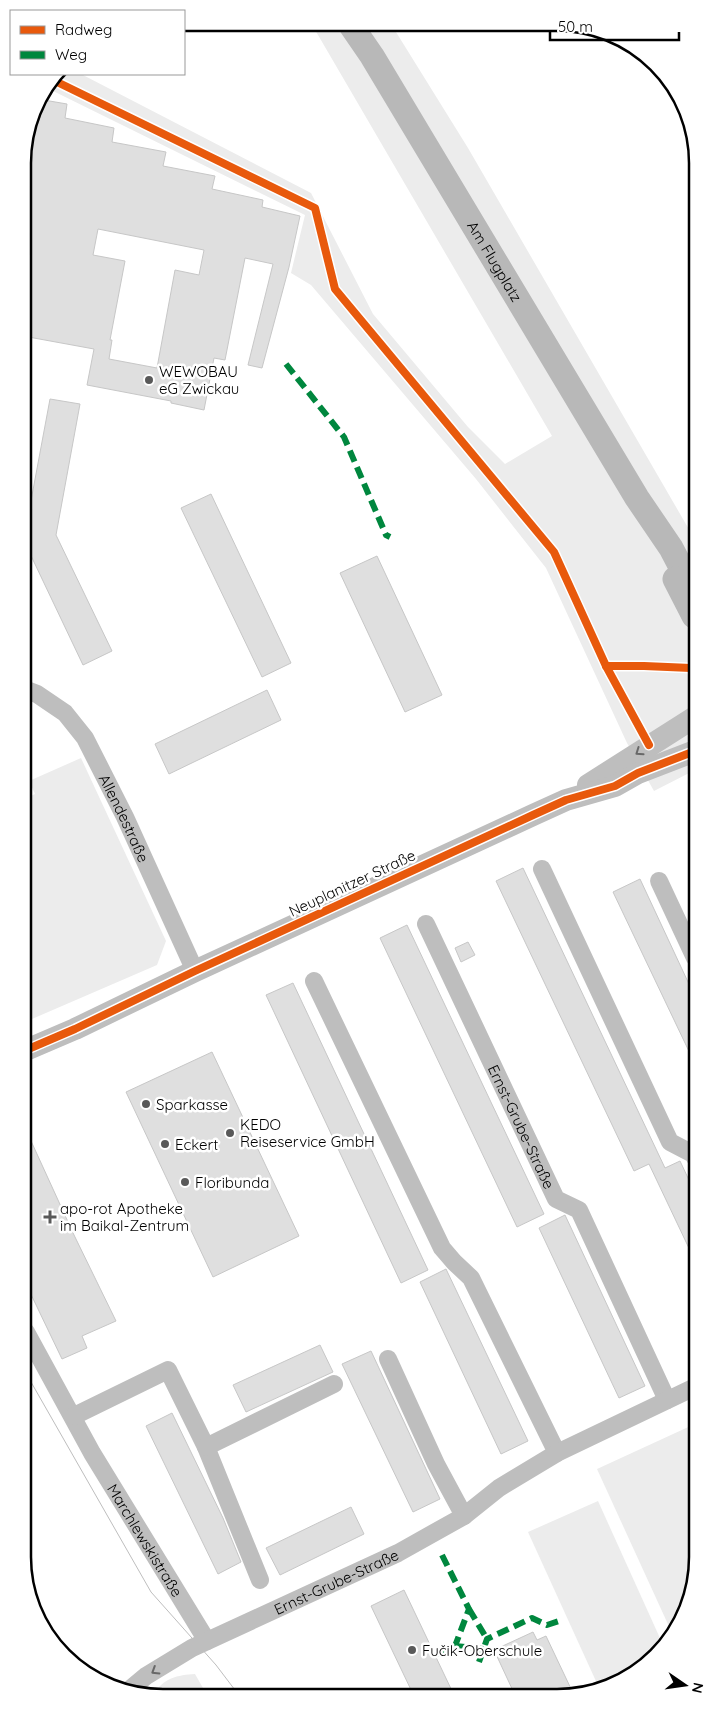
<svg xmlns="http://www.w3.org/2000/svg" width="720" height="1720" font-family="Quicksand,sans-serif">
<rect width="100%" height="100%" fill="#fff"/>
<!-- green -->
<g fill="#ececec">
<polygon points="311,23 391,24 468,148 694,538 695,770 654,791 627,743 546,568 476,479 311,285 291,273 305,215 47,88 58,74 81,74 311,193 373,314 468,427 505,464 552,436"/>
<polygon points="81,758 166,941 157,965 25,1022 25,799 35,794 29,781"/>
<polygon points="697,1423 697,1566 672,1633 597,1469"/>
<polygon points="598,1501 664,1647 635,1674 600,1690 528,1532"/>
<path d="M195,1674L207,1695H154C162,1678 178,1675 195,1674Z"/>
</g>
<!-- building -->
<g fill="#dfdfdf" stroke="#c7c7c7" fill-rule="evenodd">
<path d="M38,99L67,104L65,118L114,128L112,142L166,152L163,166L215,176L212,189L263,200L262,207L300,216L289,267L262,368L248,365L273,264L245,258L225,360L214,358L204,410L171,403V401L87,385L94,349L23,336V181ZM98,229L204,250L199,275L175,270L157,368L109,359L112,340H110L125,261L93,255Z"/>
<polygon points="50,399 80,404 56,535 112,651 83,665 24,541 24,533 25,533"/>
<polygon points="211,494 291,663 262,677 181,508"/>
<polygon points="377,556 442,695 405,712 340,573"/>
<polygon points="267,690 281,720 169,774 155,744"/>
<polygon points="523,868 665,1168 680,1161 696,1195 696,1263 649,1164 634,1171 496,881"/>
<polygon points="640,879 695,997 696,1066 613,892"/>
<polygon points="407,925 544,1214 517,1227 380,938"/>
<polygon points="468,942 475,955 461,962 455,948"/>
<polygon points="293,983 428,1270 401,1283 266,995"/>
<polygon points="212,1052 299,1236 213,1277 126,1092"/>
<polygon points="26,1130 74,1235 116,1321 82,1336 87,1348 62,1359 26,1284"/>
<polygon points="565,1215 645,1386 619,1398 539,1228"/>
<polygon points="446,1269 528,1441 501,1454 420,1282"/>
<polygon points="320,1345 333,1372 246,1412 233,1385"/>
<polygon points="371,1351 440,1499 413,1512 342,1364"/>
<polygon points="172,1413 223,1518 241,1562 218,1574 146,1426"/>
<polygon points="351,1507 364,1534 280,1575 266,1548"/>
<polygon points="404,1590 453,1693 413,1694 371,1606"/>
<polygon points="533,1632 537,1640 546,1636 573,1693 514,1693 494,1650"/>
</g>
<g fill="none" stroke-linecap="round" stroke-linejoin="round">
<!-- minor -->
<g stroke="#bebebe" stroke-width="18">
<path id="s1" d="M24,689L37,694L65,713L85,738L125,817L195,971"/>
<polyline points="542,869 670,1142 693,1154 696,1159"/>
<polyline points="659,881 695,958"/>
<path id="s2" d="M426,924L556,1199L579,1210L667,1400"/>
<polyline points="314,981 442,1248 454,1262 471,1278 557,1453"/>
<path id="s3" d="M26,1332L92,1453L207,1641"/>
<polyline points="388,1359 436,1464 464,1516"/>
<polyline points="74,1416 168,1370 206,1447 260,1580"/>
<polyline points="206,1447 334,1384"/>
<path id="s4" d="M128,1691L146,1676L192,1648L398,1553L464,1516L499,1488L557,1453L697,1386"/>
</g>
<!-- tertiary -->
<g stroke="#bebebe" stroke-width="22">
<polyline points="588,785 695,717"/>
<polyline points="26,1050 75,1029 195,971 533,815 566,800 615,786 638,773 695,751"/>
</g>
<!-- secondary -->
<g stroke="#b8b8b8" stroke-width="25">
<path id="s5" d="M350,24L372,56L637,498L671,548L694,592"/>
<polyline points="675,579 694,616"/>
</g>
<!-- tram -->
<polyline stroke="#bebebe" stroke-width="1" points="27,1375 151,1592 216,1665 238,1694"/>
<!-- quiet -->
<g stroke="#00873e" stroke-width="6" stroke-dasharray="12 6" stroke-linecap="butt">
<polyline points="286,364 344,437 386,535 390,537"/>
<polyline points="442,1555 469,1609 455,1646"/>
<polyline points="469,1609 487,1639"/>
<polyline points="437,1654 455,1646 484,1649"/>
<polyline points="479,1662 487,1639 532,1618 547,1625 559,1621"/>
</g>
<!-- cycleway casing -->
<g stroke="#fff" stroke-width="11">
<g id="cycleway">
<polyline points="53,80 315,208 335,289 554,552 606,666 649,745"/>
<polyline points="606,666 644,666 691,668 694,675"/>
<polyline points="26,1050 75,1029 195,971 533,815 566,800 615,786 638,773 695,751"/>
</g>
</g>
<!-- cycleway -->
<use href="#cycleway" stroke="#e8590c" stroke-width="8"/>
</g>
<!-- one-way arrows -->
<defs><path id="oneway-chevron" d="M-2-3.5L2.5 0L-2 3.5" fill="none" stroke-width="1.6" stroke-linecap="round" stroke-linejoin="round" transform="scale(1.25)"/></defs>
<g stroke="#686868">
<use href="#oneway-chevron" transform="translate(639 752) rotate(145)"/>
<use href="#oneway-chevron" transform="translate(155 1671) rotate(148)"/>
</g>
<!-- markers -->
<g fill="#595959" stroke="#fff" stroke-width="2">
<circle cx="149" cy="380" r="5"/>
<circle cx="146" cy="1104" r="5"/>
<circle cx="230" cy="1133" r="5"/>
<circle cx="165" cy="1144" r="5"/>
<circle cx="185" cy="1182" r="5"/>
<path d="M47.5 1209.5h5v5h5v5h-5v5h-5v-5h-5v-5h5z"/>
<circle cx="412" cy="1650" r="5"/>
</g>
<g text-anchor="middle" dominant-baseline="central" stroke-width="5" stroke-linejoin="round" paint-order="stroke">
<!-- street labels -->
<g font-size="15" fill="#000" stroke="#fff">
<text stroke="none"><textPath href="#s5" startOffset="278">Am Flugplatz</textPath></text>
<text stroke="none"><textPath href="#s1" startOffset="169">Allendestraße</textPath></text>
<text transform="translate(352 883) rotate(-25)">Neuplanitzer Straße</text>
<text stroke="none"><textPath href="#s2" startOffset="224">Ernst-Grube-Straße</textPath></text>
<text stroke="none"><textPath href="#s3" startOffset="240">Marchlewskistraße</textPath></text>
<text stroke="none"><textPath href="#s4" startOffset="236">Ernst-Grube-Straße</textPath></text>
</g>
<!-- poi labels -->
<g font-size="15" fill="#000" stroke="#fff" text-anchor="start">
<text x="159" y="371">WEWOBAU<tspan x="159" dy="17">eG Zwickau</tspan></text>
<text x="156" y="1104">Sparkasse</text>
<text x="240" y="1124">KEDO<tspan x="240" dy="17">Reiseservice GmbH</tspan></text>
<text x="175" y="1144">Eckert</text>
<text x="195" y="1182">Floribunda</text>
<text x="60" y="1208">apo-rot Apotheke<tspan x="60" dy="17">im Baikal-Zentrum</tspan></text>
<text x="422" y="1650">Fučik-Oberschule</text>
</g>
</g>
<!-- crop -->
<path d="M0 0H720V1720H0ZM163 31H557A132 132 0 0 1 689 163V1557A132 132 0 0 1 557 1689H163A132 132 0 0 1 31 1557V163A132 132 0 0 1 163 31Z" fill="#fff" fill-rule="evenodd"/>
<path fill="none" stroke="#000" stroke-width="2.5" d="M163 31H557A132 132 0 0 1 689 163V1557A132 132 0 0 1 557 1689H163A132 132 0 0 1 31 1557V163A132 132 0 0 1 163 31Z"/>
<!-- legend -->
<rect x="10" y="10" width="175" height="65" fill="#ffffff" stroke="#999999"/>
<rect x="20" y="26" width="25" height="8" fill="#e8590c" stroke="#999999"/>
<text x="55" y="35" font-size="15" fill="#000000">Radweg</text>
<rect x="20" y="51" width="25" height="8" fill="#00873e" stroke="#999999"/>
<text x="55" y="60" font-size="15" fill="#000000">Weg</text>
<!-- north arrow -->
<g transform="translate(685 1685) rotate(103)" stroke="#ffffff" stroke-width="4" paint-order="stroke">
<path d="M0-4L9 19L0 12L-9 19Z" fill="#000000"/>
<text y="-8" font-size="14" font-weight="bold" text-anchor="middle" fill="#000000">N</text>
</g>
<!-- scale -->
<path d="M550 32v8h129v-8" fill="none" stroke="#000000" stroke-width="2.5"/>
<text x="558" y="32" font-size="15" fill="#000000" stroke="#ffffff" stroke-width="4" paint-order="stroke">50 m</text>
</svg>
